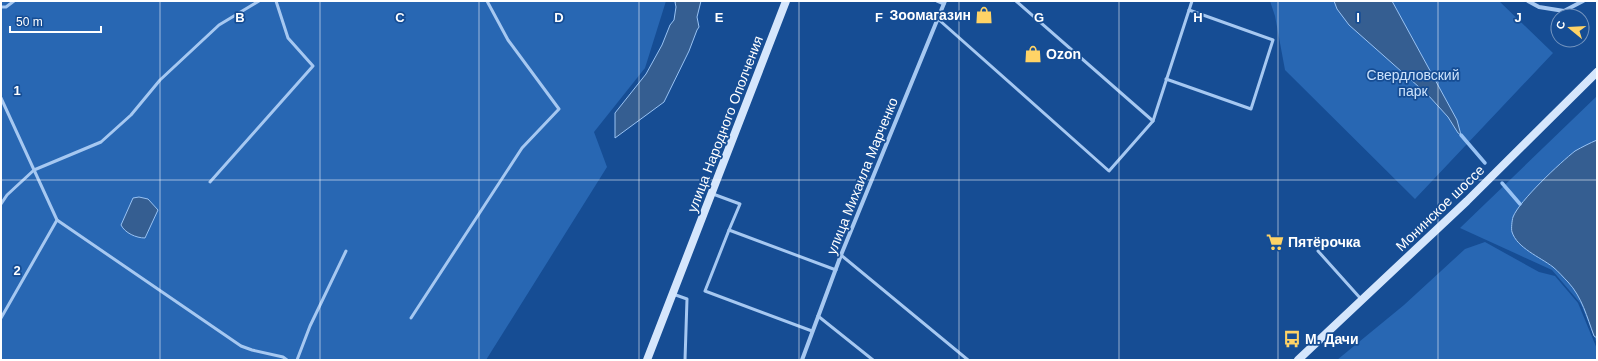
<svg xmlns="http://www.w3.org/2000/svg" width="1598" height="361" font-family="Arial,sans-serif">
<rect width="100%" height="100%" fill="#164d94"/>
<!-- green -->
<g fill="#2867b3">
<polygon points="1,1 666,1 645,68 594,132 607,167 486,360 1,360"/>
<polygon points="1270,1 1499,1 1553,53 1415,199 1285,70 1275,16"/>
<polygon points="1597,96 1597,344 1581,304 1552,270 1460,228"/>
<polygon points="1485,242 1539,272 1555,276 1578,303 1597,349 1597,360 1337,360 1404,305 1465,249"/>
</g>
<!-- water -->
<g fill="#355e91" stroke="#99c3f4">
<polygon points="678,1 701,1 697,17 699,27 697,30 689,51 664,102 615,138 615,113 646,74 662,45 670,25 674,20 676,7 675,2"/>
<polygon points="1334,1 1392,1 1457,120 1461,135 1458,133 1448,117 1428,95 1349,25 1337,9"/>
<path d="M1597,140V338L1594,336C1587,317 1582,297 1568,282C1563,277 1558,271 1553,267C1540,257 1517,248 1512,232C1511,229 1512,220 1513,217C1519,201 1561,162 1575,151C1582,147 1590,143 1597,140Z"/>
<path d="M139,197L148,199L158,210L145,238C136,238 125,233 121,225L133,198Z"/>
</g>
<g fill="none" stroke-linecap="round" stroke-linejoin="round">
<!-- stream -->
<g stroke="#99c3f4" stroke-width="3.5">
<polyline points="1461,135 1485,163"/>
<polyline points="1502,183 1520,204"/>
</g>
<!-- lane -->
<g stroke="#a6c8f1" stroke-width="3">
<polyline points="937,1 944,4"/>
<polyline points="1016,1 1153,121"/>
<polyline points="1,7 6,7 14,1"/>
<polyline points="938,19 1109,171 1153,121 1192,1"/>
<polyline points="1166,79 1251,109 1273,40 1189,10"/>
<polyline points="1,98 57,220 1,318"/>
<polyline points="210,182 313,66 288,38 276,1"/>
<polyline points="713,194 740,204 729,230"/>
<polyline points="1,204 7,195 34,170 101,142 131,115 160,80 219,25 259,1"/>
<polyline points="57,220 241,346 252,350 283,357 287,360"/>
<polyline points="1318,251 1361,299"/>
<polyline points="841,255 968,360"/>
<polyline points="673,294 687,299 685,360"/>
<polyline points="818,316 873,360"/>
<polyline points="411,318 522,148 559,109 508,40 487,1"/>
<polyline points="812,331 705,291 729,230 836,270"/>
<polyline points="297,360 310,326 346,251"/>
</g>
<!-- street -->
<g stroke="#a6c8f1" stroke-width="4">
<polyline points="1528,1 1539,7 1564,11 1583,1"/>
<polyline points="802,360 841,255 945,1"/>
</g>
<!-- secondary -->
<g stroke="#d5e6fc" stroke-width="8">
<polyline points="647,360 786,1"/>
<polyline points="1298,360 1467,201 1597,72"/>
</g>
</g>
<!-- grid -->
<path fill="none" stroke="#fff" stroke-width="1" stroke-opacity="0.55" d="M160,1V360M320,1V360M479,1V360M639,1V360M799,1V360M959,1V360M1119,1V360M1278,1V360M1438,1V360M1,180H1597"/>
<!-- icons -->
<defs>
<g id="shop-bare" transform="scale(1.38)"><path d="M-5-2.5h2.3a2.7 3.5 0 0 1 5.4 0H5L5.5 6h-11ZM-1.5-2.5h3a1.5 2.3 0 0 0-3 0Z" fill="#ffd366" stroke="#164d94" stroke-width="2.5" paint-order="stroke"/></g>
<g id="supermarket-bare" transform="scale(1.38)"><path d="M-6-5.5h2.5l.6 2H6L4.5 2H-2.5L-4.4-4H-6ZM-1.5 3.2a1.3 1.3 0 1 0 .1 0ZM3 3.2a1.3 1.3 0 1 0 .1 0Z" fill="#ffd366" stroke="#164d94" stroke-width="2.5" paint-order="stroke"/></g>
<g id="bus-bare" transform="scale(1.38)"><path d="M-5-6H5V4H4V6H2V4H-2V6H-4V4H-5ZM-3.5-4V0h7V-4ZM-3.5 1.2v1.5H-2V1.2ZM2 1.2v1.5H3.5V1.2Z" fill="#ffd366" stroke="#164d94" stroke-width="2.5" paint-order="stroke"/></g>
</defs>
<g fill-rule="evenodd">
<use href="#shop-bare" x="984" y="15"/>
<use href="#shop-bare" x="1033" y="54"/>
<use href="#supermarket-bare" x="1275" y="242"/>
<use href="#bus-bare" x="1292" y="339"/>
</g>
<g text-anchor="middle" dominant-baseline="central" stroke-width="3.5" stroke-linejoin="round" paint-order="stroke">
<!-- poi labels -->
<g font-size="14" font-weight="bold" fill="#fff" stroke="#164d94" text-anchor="start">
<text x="971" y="15" text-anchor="end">Зоомагазин</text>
<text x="1046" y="54">Ozon</text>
<text x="1288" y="242">Пятёрочка</text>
<text x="1305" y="339">М. Дачи</text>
</g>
<!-- park labels -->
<g font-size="14" fill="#cde3fc" stroke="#164d94">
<text x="1413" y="75">Свердловский<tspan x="1413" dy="16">парк</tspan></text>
</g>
<!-- street labels -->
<g font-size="14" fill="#fff" stroke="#164d94">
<text transform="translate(725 124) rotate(-69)">улица Народного Ополчения</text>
<text transform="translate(862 176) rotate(-68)">улица Михаила Марченко</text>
<text transform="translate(1440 208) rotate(-44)">Монинское шоссе</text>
</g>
</g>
<g font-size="13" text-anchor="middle" font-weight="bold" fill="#fff" stroke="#164d94" stroke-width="3.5" stroke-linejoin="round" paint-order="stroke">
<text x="240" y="22">B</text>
<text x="400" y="22">C</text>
<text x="559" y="22">D</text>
<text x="719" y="22">E</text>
<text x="879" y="22">F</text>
<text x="1039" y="22">G</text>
<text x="1198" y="22">H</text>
<text x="1358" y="22">I</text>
<text x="1518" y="22">J</text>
<text x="17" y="95">1</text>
<text x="17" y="275">2</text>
</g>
<!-- border -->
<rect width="1598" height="361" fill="none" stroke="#ffffff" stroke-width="4"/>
<!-- north arrow -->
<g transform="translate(1570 28) rotate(288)"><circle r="19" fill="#164d94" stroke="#7394bf"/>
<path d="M0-3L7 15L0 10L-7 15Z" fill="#ffd366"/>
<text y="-6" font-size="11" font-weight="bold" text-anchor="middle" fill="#ffffff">С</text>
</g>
<!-- scale -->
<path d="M10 26v6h91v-6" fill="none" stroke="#ffffff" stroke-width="2"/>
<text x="16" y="26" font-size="12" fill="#ffffff" stroke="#164d94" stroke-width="3" paint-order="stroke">50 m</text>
</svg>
